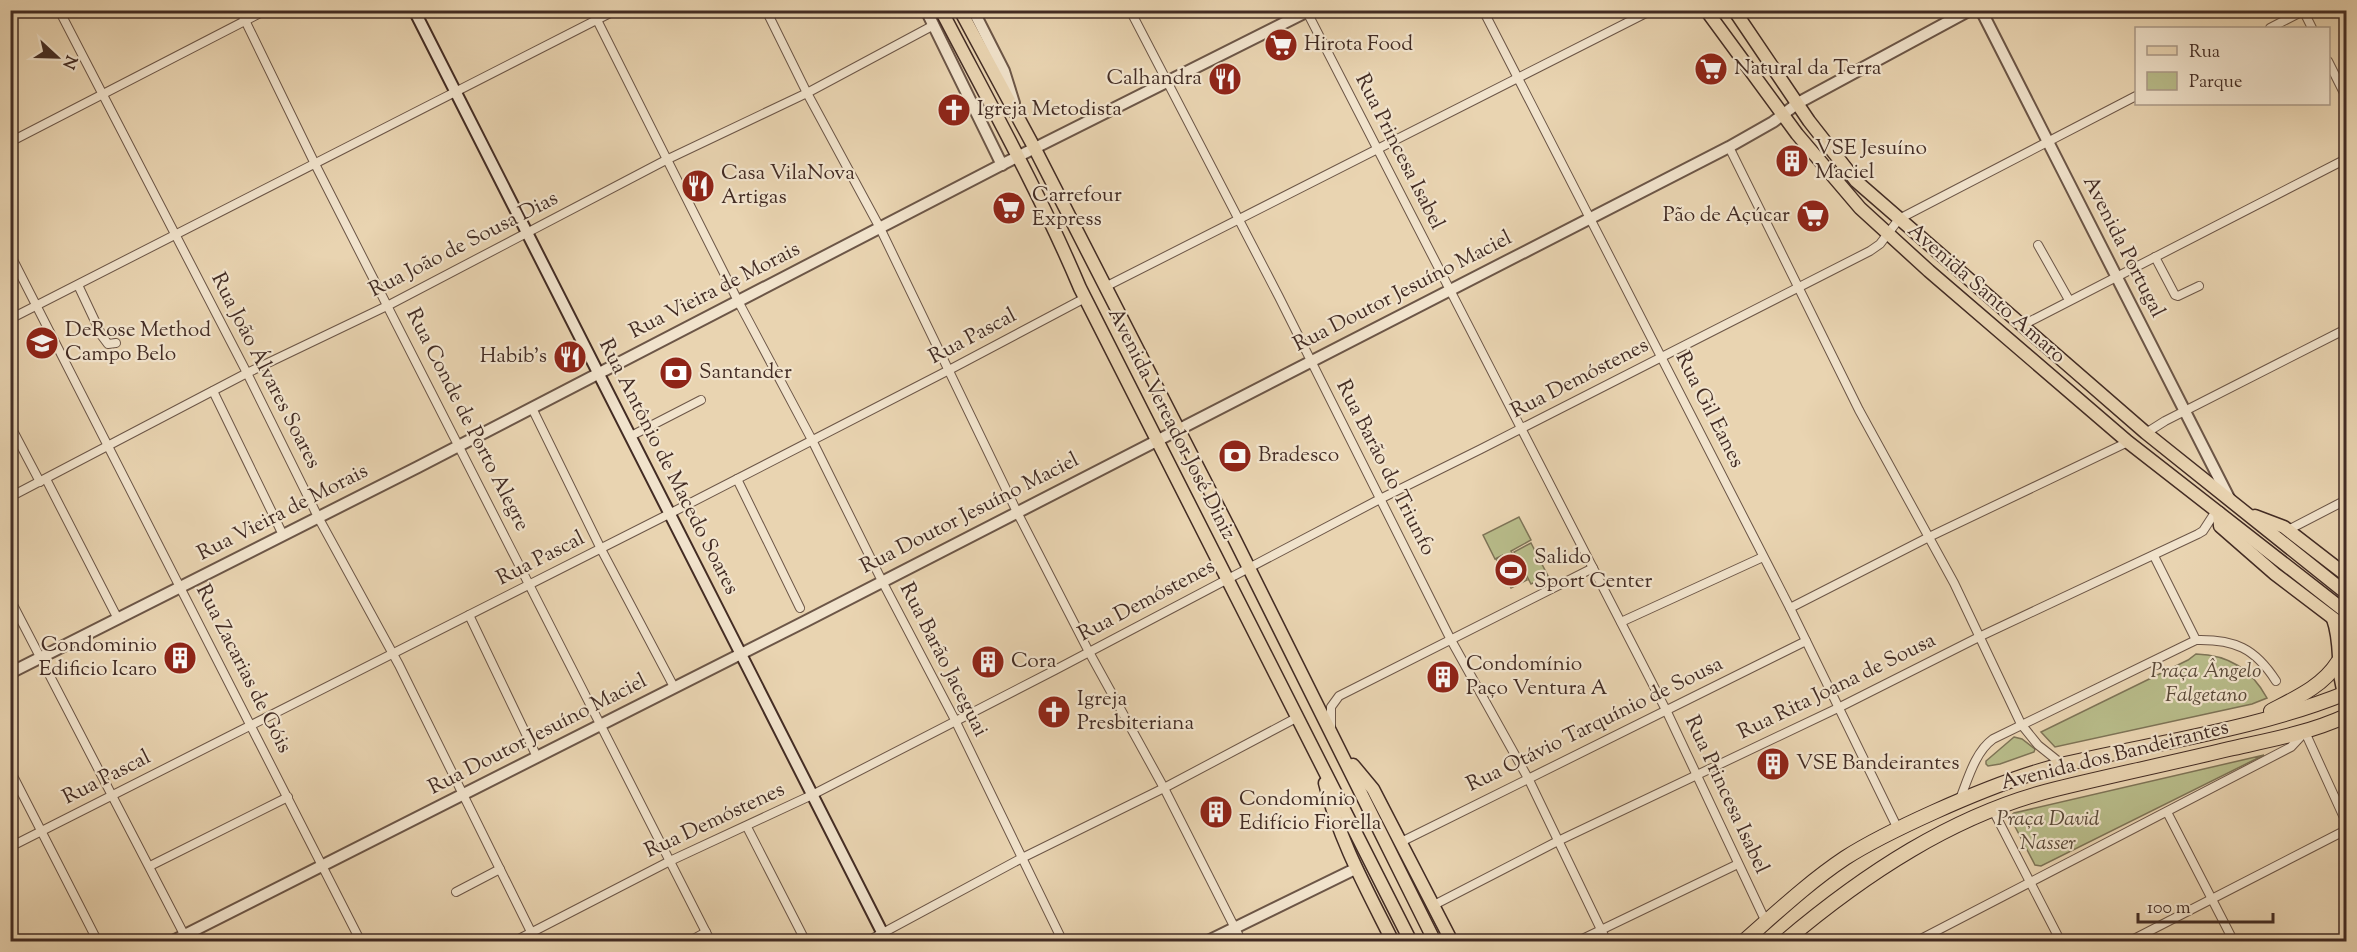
<svg xmlns="http://www.w3.org/2000/svg" width="2357" height="952" font-family="'Sorts Mill Goudy',serif">
<rect width="100%" height="100%" fill="#e9d4b1"/>
<filter id="stains"><feTurbulence type="fractalNoise" baseFrequency=".00333" numOctaves="4"/><feColorMatrix values="0 0 0 0 .2 0 0 0 0 .09 0 0 0 0 .02 0 0 0 .5 -.17"/></filter>
<radialGradient id="worn" r=".72"><stop offset=".6" stop-color="#630" stop-opacity="0"/><stop offset="1" stop-color="#630" stop-opacity=".3"/></radialGradient>
<!-- green -->
<g fill="#b8bc8a" stroke="#7e7457" stroke-width="1.5">
<polygon points="1519,517 1531,540 1511,551 1527,580 1511,588 1496,559 1503,555 1495,559 1483,535"/>
<polygon points="1531,543 1548,576 1531,584 1514,552"/>
<path d="M2196,654C2229,655 2251,669 2267,698L2252,704L2055,747L2041,732L2188,660Z"/>
<polygon points="2014,737 2022,739 2035,749 2034,752 2000,764 1988,766 1986,764 1986,761"/>
<polygon points="2264,755 2041,866 2035,865 2010,817 2014,813"/>
</g>
<g fill="none" stroke-linecap="round" stroke-linejoin="round">
<!-- minor casing -->
<g stroke="#6c5647" stroke-width="10">
<g id="minor">
<polyline points="59,10 247,373 318,517 399,665 536,942"/>
<polyline points="240,10 315,164 711,942"/>
<polyline points="592,10 738,301 812,440 882,581 955,720 1063,942"/>
<polyline points="766,10 807,93 880,228 1017,512 1089,652 1164,788 1242,942"/>
<polyline points="1130,10 1279,297 1451,640 1529,780 1607,942"/>
<polyline points="1306,10 1667,712 1766,922"/>
<polyline points="1483,10 1790,608 1898,829"/>
<polyline points="2303,10 2312,28"/>
<polyline points="2270,28 2305,10"/>
<polyline points="2328,61 2346,97"/>
<polyline points="10,142 266,10"/>
<polyline points="1729,147 1859,410 1954,583 2021,724 2038,745 2063,765"/>
<polyline points="2038,245 2069,300"/>
<polyline points="10,254 361,942"/>
<polyline points="2155,257 2175,295 2178,296 2199,286"/>
<polyline points="78,285 102,336 108,344 116,343"/>
<polyline points="1105,287 1652,10"/>
<polyline points="10,319 616,10"/>
<polyline points="2023,325 2346,159"/>
<polyline points="213,391 283,535"/>
<polyline points="532,408 601,549 674,687"/>
<polyline points="10,425 40,482"/>
<polyline points="2146,433 2165,421 2346,329"/>
<polyline points="631,436 701,400"/>
<polyline points="46,479 118,619"/>
<polyline points="737,479 800,608"/>
<polyline points="10,497 247,373 389,305 666,160 807,93 934,25"/>
<polyline points="2288,530 2346,500"/>
<polyline points="2154,556 2196,640"/>
<polyline points="10,599 188,942"/>
<polyline points="1790,608 1929,537 2128,442"/>
<polyline points="469,615 537,757"/>
<polyline points="1621,622 1763,557"/>
<polyline points="1331,728 1331,707 1339,696 1593,568"/>
<polyline points="10,770 98,942"/>
<path d="M1960,799C1968,779 1975,752 1993,739L2196,640C2234,639 2255,648 2276,681"/>
<polyline points="2167,812 2234,942"/>
<polyline points="1996,816 2061,942"/>
<polyline points="747,827 806,942"/>
<polyline points="1401,842 1806,641"/>
<polyline points="10,847 669,514 949,370 1085,298"/>
<polyline points="150,866 288,797"/>
<polyline points="456,892 500,869"/>
<polyline points="1434,905 1558,841 1838,708 1981,636 2198,534 2203,531 2216,511"/>
<polyline points="513,942 670,861 812,795 1055,670 1380,499 1481,449 1870,251 1880,244 1899,219 2136,96"/>
<polyline points="688,942 706,932"/>
<polyline points="866,942 1022,858 1164,788 1298,717"/>
<polyline points="1576,942 1738,864"/>
<polyline points="1915,942 2291,747 2305,732 2346,822"/>
<polyline points="2128,942 2346,830"/>
<polyline points="2339,942 2346,938"/>
</g>
</g>
<!-- tertiary casing -->
<g stroke="#6c5647" stroke-width="14">
<g id="tertiary">
<polyline points="926,10 1002,165"/>
<polyline points="973,10 1004,71 1014,103"/>
<polyline points="1981,10 2230,500"/>
<polyline points="10,673 418,467 999,166 1310,10"/>
<polyline points="171,942 806,621 1729,147 1773,122 1798,103 1970,10"/>
<polyline points="1206,942 1355,869"/>
</g>
</g>
<!-- secondary casing -->
<g stroke="#432c24" stroke-width="14">
<polyline id="secondary" points="414,10 887,942"/>
</g>
<!-- primary casing -->
<g stroke="#432c24" stroke-width="15">
<g id="primary">
<path d="M941,10C989,102 1040,193 1080,288L1411,942"/>
<polyline points="960,10 1035,149 1233,536 1435,942"/>
<polyline points="1706,10 1797,134 1860,208 1929,271 2128,442 2346,612"/>
<polyline points="1734,10 1809,121 1856,181 2146,433 2346,593"/>
<polyline points="2219,513 2220,526 2275,574 2346,628"/>
<polyline points="2255,516 2284,527 2346,575"/>
<path d="M2333,619C2343,646 2335,672 2346,698"/>
<polyline points="1353,765 1373,789 1452,942"/>
<path d="M1325,783C1339,840 1367,890 1393,942"/>
</g>
</g>
<!-- trunk casing -->
<g stroke="#432c24" stroke-width="16">
<g id="trunk">
<path d="M2271,711C2296,698 2323,686 2338,662"/>
<path d="M1743,942C1776,913 1809,882 1845,858C1873,840 1903,826 1934,812C1976,793 2020,775 2065,764C2159,742 2257,729 2346,693"/>
<path d="M1784,942C1863,875 1954,814 2056,789C2113,775 2171,763 2229,749C2269,740 2309,733 2346,716"/>
</g>
</g>
<!-- minor -->
<use href="#minor" stroke="#f1e3cc" stroke-width="8"/>
<!-- tertiary -->
<use href="#tertiary" stroke="#f1e3cc" stroke-width="10"/>
<!-- secondary -->
<use href="#secondary" stroke="#f1e3cc" stroke-width="10"/>
<!-- primary -->
<use href="#primary" stroke="#e9d4b1" stroke-width="12"/>
<!-- trunk -->
<use href="#trunk" stroke="#e9d4b1" stroke-width="14"/>
</g>
<!-- icons -->
<defs>
<g id="supermarket-disc" transform="scale(1.725)"><circle r="9.5" fill="#8f2418" stroke="#f1e3cc"/><path d="M-6-5.5h2.5l.6 2H6L4.5 2H-2.5L-4.4-4H-6ZM-1.5 3.2a1.3 1.3 0 1 0 .1 0ZM3 3.2a1.3 1.3 0 1 0 .1 0Z" fill="#fff"/></g>
<g id="restaurant-disc" transform="scale(1.725)"><circle r="9.5" fill="#8f2418" stroke="#f1e3cc"/><path d="M-5-6h1v4h1v-4h1v4h1v-4h1v5L-1.5 .5V6h-2V.5L-5-1ZM5-6V6H3V1.5H1.5Q1.5-4 5-6Z" fill="#fff"/></g>
<g id="church-disc" transform="scale(1.725)"><circle r="9.5" fill="#8f2418" stroke="#f1e3cc"/><path d="M-1.2-6h2.4v3.5h3.3v2.4h-3.3V6h-2.4V-.1h-3.3v-2.4h3.3Z" fill="#fff"/></g>
<g id="building-disc" transform="scale(1.725)"><circle r="9.5" fill="#8f2418" stroke="#f1e3cc"/><path d="M-4-6H4V6H1V3H-1V6H-4ZM-2.5-4.3h1.7v1.8h-1.7ZM.8-4.3h1.7v1.8H.8ZM-2.5-1h1.7V.8h-1.7ZM.8-1h1.7V.8H.8Z" fill="#fff"/></g>
<g id="university-disc" transform="scale(1.725)"><circle r="9.5" fill="#8f2418" stroke="#f1e3cc"/><path d="M0-5L7-2L0 1L-7-2ZM-4 1L0 2.5L4 1V4Q0 6-4 4Z" fill="#fff"/></g>
<g id="bank-disc" transform="scale(1.725)"><circle r="9.5" fill="#8f2418" stroke="#f1e3cc"/><path d="M-6-4H6V4H-6ZM0-2.3a2.3 2.3 0 1 0 0 4.6a2.3 2.3 0 1 0 0-4.6Z" fill="#fff"/></g>
<g id="stadium-disc" transform="scale(1.725)"><circle r="9.5" fill="#8f2418" stroke="#f1e3cc"/><path d="M0-5a6.5 5 0 1 0 0 10a6.5 5 0 1 0 0-10ZM-3.5-1.8h7v3.6h-7Z" fill="#fff"/></g>
</defs>
<g fill-rule="evenodd">
<use href="#supermarket-disc" x="1281" y="45"/>
<use href="#supermarket-disc" x="1711" y="69"/>
<use href="#restaurant-disc" x="1225" y="79"/>
<use href="#church-disc" x="954" y="110"/>
<use href="#building-disc" x="1792" y="161"/>
<use href="#restaurant-disc" x="698" y="186"/>
<use href="#supermarket-disc" x="1009" y="208"/>
<use href="#supermarket-disc" x="1813" y="216"/>
<use href="#university-disc" x="42" y="343"/>
<use href="#restaurant-disc" x="570" y="357"/>
<use href="#bank-disc" x="676" y="373"/>
<use href="#bank-disc" x="1235" y="456"/>
<use href="#stadium-disc" x="1511" y="570"/>
<use href="#building-disc" x="180" y="658"/>
<use href="#building-disc" x="988" y="662"/>
<use href="#building-disc" x="1443" y="677"/>
<use href="#church-disc" x="1054" y="712"/>
<use href="#building-disc" x="1773" y="764"/>
<use href="#building-disc" x="1216" y="812"/>
</g>
<g text-anchor="middle" dominant-baseline="central" stroke-width="4.5" stroke-linejoin="round" paint-order="stroke">
<!-- poi labels -->
<g font-size="21" fill="#432c24" stroke="#f1e3cc" text-anchor="start">
<text x="1304" y="45">Hirota Food</text>
<text x="1734" y="69">Natural da Terra</text>
<text x="1202" y="79" text-anchor="end">Calhandra</text>
<text x="977" y="110">Igreja Metodista</text>
<text x="1815" y="149">VSE Jesuíno<tspan x="1815" dy="24">Maciel</tspan></text>
<text x="721" y="174">Casa VilaNova<tspan x="721" dy="24">Artigas</tspan></text>
<text x="1032" y="196">Carrefour<tspan x="1032" dy="24">Express</tspan></text>
<text x="1790" y="216" text-anchor="end">Pão de Açúcar</text>
<text x="65" y="331">DeRose Method<tspan x="65" dy="24">Campo Belo</tspan></text>
<text x="547" y="357" text-anchor="end">Habib's</text>
<text x="699" y="373">Santander</text>
<text x="1258" y="456">Bradesco</text>
<text x="1534" y="558">Salido<tspan x="1534" dy="24">Sport Center</tspan></text>
<text x="157" y="646" text-anchor="end">Condominio<tspan x="157" dy="24">Edificio Icaro</tspan></text>
<text x="1011" y="662">Cora</text>
<text x="1466" y="665">Condomínio<tspan x="1466" dy="24">Paço Ventura A</tspan></text>
<text x="1077" y="700">Igreja<tspan x="1077" dy="24">Presbiteriana</tspan></text>
<text x="1796" y="764">VSE Bandeirantes</text>
<text x="1239" y="800">Condomínio<tspan x="1239" dy="24">Edifício Fiorella</tspan></text>
</g>
<!-- street labels -->
<g font-size="21" fill="#432c24" stroke="#f1e3cc">
<text transform="translate(1399 152) rotate(63)">Rua Princesa Isabel</text>
<text transform="translate(464 245) rotate(-27)">Rua João de Sousa Dias</text>
<text transform="translate(2123 247) rotate(63)">Avenida Portugal</text>
<text transform="translate(715 291) rotate(-27)">Rua Vieira de Morais</text>
<text transform="translate(1403 292) rotate(-27)">Rua Doutor Jesuíno Maciel</text>
<text transform="translate(1986 294) rotate(41)">Avenida Santo Amaro</text>
<text transform="translate(973 337) rotate(-28)">Rua Pascal</text>
<text transform="translate(265 371) rotate(63)">Rua João Álvares Soares</text>
<text transform="translate(1580 379) rotate(-27)">Rua Demóstenes</text>
<text transform="translate(1709 410) rotate(63)">Rua Gil Eanes</text>
<text transform="translate(467 420) rotate(63)">Rua Conde de Porto Alegre</text>
<text transform="translate(1171 424) rotate(63)">Avenida Vereador José Diniz</text>
<text transform="translate(668 467) rotate(63)">Rua Antônio de Macedo Soares</text>
<text transform="translate(1385 468) rotate(63)">Rua Barão do Triunfo</text>
<text transform="translate(283 513) rotate(-27)">Rua Vieira de Morais</text>
<text transform="translate(970 514) rotate(-27)">Rua Doutor Jesuíno Maciel</text>
<text transform="translate(541 559) rotate(-27)">Rua Pascal</text>
<text transform="translate(1147 601) rotate(-28)">Rua Demóstenes</text>
<text transform="translate(943 660) rotate(63)">Rua Barão Jaceguai</text>
<text transform="translate(243 669) rotate(63)">Rua Zacarias de Góis</text>
<text transform="translate(1837 687) rotate(-26)">Rua Rita Joana de Sousa</text>
<text transform="translate(1595 725) rotate(-26)">Rua Otávio Tarquínio de Sousa</text>
<text transform="translate(538 735) rotate(-27)">Rua Doutor Jesuíno Maciel</text>
<text transform="translate(2115 756) rotate(-14)">Avenida dos Bandeirantes</text>
<text transform="translate(107 778) rotate(-27)">Rua Pascal</text>
<text transform="translate(1726 795) rotate(65)">Rua Princesa Isabel</text>
<text transform="translate(715 821) rotate(-25)">Rua Demóstenes</text>
</g>
<!-- park labels -->
<g font-size="21" font-style="italic" fill="#5a4938" stroke="#f1e3cc">
<text x="2206" y="672">Praça Ângelo<tspan x="2206" dy="24">Falgetano</tspan></text>
<text x="2048" y="820">Praça David<tspan x="2048" dy="24">Nasser</tspan></text>
</g>
</g>
<!-- margin -->
<rect width="2357" height="952" fill="none" stroke="#e9d4b1" stroke-width="36"/>
<rect x="12" y="12" width="2333" height="928" fill="none" stroke="#432c24" stroke-width="3"/>
<rect x="18" y="18" width="2321" height="916" fill="none" stroke="#432c24" stroke-width="1.5"/>
<!-- legend -->
<rect x="2135" y="27" width="195" height="78" fill="#f1e3cc" stroke="#ab9a89" stroke-width="1.5"/>
<rect x="2147" y="46" width="30" height="9" fill="#e9d4b1" stroke="#ab9a89" stroke-width="1.5"/>
<text x="2189" y="57" font-size="18" fill="#432c24">Rua</text>
<rect x="2147" y="72" width="30" height="18" fill="#b8bc8a" stroke="#ab9a89" stroke-width="1.5"/>
<text x="2189" y="87" font-size="18" fill="#432c24">Parque</text>
<!-- north arrow -->
<g transform="translate(57 57) rotate(112)" stroke="#f1e3cc" stroke-width="4.5" paint-order="stroke">
<path d="M0-4.5L10 22L0 15L-10 22Z" fill="#432c24"/>
<text y="-9" font-size="16" font-weight="bold" text-anchor="middle" fill="#432c24">N</text>
</g>
<!-- scale -->
<path d="M2138 913v9h135v-9" fill="none" stroke="#432c24" stroke-width="3"/>
<text x="2147" y="913" font-size="18" fill="#432c24" stroke="#f1e3cc" stroke-width="4.5" paint-order="stroke">100 m</text>
<rect width="100%" height="100%" filter="url(#stains)"/>
<rect width="100%" height="100%" fill="url(#worn)"/>
</svg>
